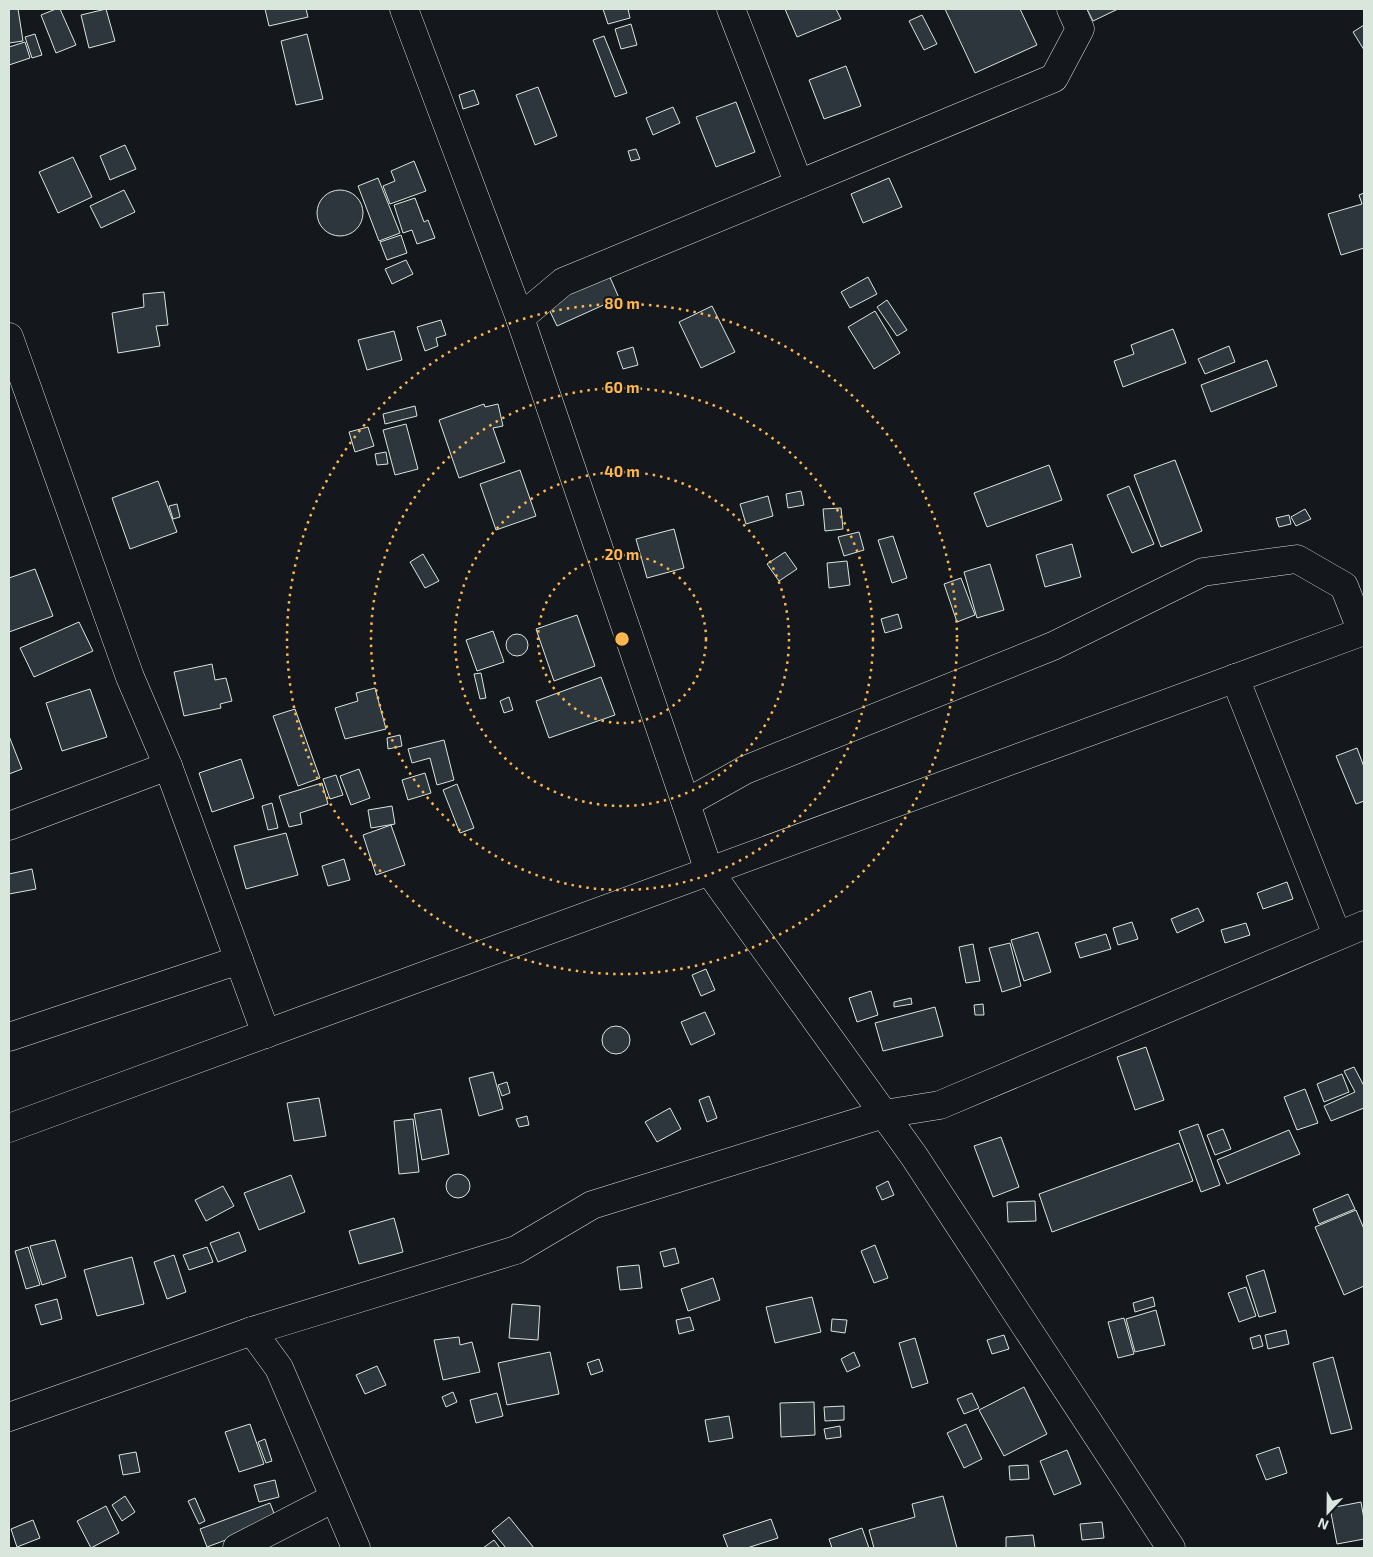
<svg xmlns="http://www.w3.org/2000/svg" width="1373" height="1557" font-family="'Exo 2',sans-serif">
<rect width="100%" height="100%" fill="#14181c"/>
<!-- building -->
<g fill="#2c363c" stroke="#d8e6dc">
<polygon points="9,9 18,9 23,41 9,43"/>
<polygon points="56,9 60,9 76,45 56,53 41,15"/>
<polygon points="106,9 115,41 89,48 81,15"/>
<polygon points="265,9 306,9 308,17 269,26"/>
<polygon points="603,9 628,9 630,18 608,24"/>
<polygon points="785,9 836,9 841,19 797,37"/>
<polygon points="945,9 1020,9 1037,45 975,73"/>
<polygon points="1087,9 1118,9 1093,21"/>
<polygon points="922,15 937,44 924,50 909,21"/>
<polygon points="631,24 637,45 621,49 615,29"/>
<polygon points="1364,25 1364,50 1353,32"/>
<polygon points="35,34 42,55 32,58 25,37"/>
<polygon points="307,34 323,99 296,105 281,41"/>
<polygon points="604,36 627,93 615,97 593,40"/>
<polygon points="25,42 30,58 9,65 9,47"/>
<polygon points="846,66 861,106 824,119 809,80"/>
<polygon points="538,87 557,136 535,145 516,95"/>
<polygon points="474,90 479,104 463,109 459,95"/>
<polygon points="736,102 755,152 716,167 696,117"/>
<polygon points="673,107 680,123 653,135 646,118"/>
<polygon points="125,145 136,169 110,180 100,156"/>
<polygon points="636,149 640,159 631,161 628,151"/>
<polygon points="73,157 92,197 58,213 39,172"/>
<polygon points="414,161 426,191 390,204 383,186 395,181 391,171"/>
<polygon points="378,178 400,233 379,241 358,186"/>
<polygon points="889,178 902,207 863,223 851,194"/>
<polygon points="124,190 135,212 101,228 90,206"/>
<circle cx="340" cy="213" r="23"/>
<polygon points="1364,193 1364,248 1341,255 1328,214 1362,204 1359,195"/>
<polygon points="415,198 424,222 428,220 435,238 417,244 412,230 403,233 394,205"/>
<polygon points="401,235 407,253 387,260 380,242"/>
<polygon points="406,260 413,274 392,284 385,269"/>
<polygon points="609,275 619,298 557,326 546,303"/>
<polygon points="868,277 877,294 850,308 841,292"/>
<polygon points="164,292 168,325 156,326 160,346 118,353 112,313 144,307 143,294"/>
<polygon points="887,300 907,330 897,336 877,307"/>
<polygon points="712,306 735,352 701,368 679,322"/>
<polygon points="875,311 900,353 874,369 848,327"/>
<polygon points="441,320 446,335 436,338 438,346 425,351 417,327"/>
<polygon points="1173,329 1186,363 1123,387 1114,361 1134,354 1131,345"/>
<polygon points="394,331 402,360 367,370 358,340"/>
<polygon points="1229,346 1235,362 1205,374 1198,359"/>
<polygon points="633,347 638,365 623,369 617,352"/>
<polygon points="1267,360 1277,386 1211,412 1201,385"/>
<polygon points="484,404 485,407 498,404 503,426 493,428 505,462 459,478 439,420"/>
<polygon points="415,406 417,416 385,424 383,414"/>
<polygon points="406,424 418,469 395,475 383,430"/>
<polygon points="368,427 374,446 355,452 349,432"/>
<polygon points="386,452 388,464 377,465 375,454"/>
<polygon points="1175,460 1202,531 1161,547 1134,475"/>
<polygon points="1049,465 1062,500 987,527 974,493"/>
<polygon points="520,470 536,516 496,530 480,484"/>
<polygon points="158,481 177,532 130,549 112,498"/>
<polygon points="1129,486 1154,544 1132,553 1107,495"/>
<polygon points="801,491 804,505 788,508 786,494"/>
<polygon points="768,496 773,516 746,524 740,504"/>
<polygon points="177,504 180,517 173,519 169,506"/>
<polygon points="841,508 843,529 825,531 823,509"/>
<polygon points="1305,509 1311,519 1296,526 1291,517"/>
<polygon points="1289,515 1291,524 1279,527 1276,518"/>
<polygon points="674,529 684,568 647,578 636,539"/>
<polygon points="859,532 864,550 844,556 838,537"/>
<polygon points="893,536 907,578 892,583 878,540"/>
<polygon points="1072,544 1081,577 1045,587 1036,555"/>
<polygon points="785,552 797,569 779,581 767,564"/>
<polygon points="423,554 439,581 425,588 410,562"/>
<polygon points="847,561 850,585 829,588 827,563"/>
<polygon points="990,564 1004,610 977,618 964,572"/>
<polygon points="35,569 53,616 9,632 9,578"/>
<polygon points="961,578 975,615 957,622 944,584"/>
<polygon points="898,614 902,628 885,633 881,619"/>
<polygon points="577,615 595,666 554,681 536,629"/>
<polygon points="79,622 93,651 34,677 20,648"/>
<polygon points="493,631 504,662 477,671 466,640"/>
<circle cx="517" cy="645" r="11"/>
<polygon points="212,664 215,680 226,678 232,701 220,704 221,708 184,716 174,672"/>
<polygon points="481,673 486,698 480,699 474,674"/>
<polygon points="601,677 615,715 549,738 536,701"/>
<polygon points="375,688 386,729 345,739 335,708 358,701 356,693"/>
<polygon points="90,689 107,737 62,751 46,703"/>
<polygon points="509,697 513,710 504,713 500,701"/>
<polygon points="295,709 320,778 298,786 273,716"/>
<polygon points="400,735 402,746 388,749 387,738"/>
<polygon points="9,736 22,769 9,774"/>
<polygon points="444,740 454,780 437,785 430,758 412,763 408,749"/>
<polygon points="1357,748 1364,767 1364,801 1356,804 1336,756"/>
<polygon points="241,759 254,798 212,812 199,773"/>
<polygon points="359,769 370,798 351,805 340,776"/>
<polygon points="425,773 431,793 408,800 402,780"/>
<polygon points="336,775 343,795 330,799 323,779"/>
<polygon points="322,783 328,804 300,813 302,824 289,827 279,796"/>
<polygon points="457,784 474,828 460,833 443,790"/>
<polygon points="272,803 278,828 268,830 262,806"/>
<polygon points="392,806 395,824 371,828 368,810"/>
<polygon points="391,825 405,865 376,875 363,835"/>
<polygon points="286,833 298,875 246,889 234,846"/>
<polygon points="344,859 350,880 328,886 322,866"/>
<polygon points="32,869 36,889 9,894 9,874"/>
<polygon points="1287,882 1293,899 1263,909 1257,893"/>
<polygon points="1198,908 1204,921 1177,933 1171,919"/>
<polygon points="1132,922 1138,939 1118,945 1113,928"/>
<polygon points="1246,923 1250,935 1225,943 1221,930"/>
<polygon points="1038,932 1051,972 1024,981 1011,940"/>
<polygon points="1106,934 1111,949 1080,958 1075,943"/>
<polygon points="1010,943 1021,986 1002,992 989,948"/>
<polygon points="973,944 980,981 966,983 959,947"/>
<polygon points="706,969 715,990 701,996 692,975"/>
<polygon points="871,991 878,1015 857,1022 849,998"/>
<polygon points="911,998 912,1004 894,1007 894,1002"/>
<polygon points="983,1004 984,1015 975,1015 974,1005"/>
<polygon points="935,1007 943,1036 883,1051 875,1023"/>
<polygon points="705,1012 715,1034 691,1045 681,1022"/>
<circle cx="616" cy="1040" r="14"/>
<polygon points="1146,1047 1164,1100 1135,1110 1117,1057"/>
<polygon points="1354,1067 1364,1086 1364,1108 1331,1121 1324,1106 1355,1092 1344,1071"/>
<polygon points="493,1072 503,1109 479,1116 469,1078"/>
<polygon points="1342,1074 1349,1092 1324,1102 1317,1084"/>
<polygon points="507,1082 510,1093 502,1096 498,1085"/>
<polygon points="1305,1089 1318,1123 1297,1130 1284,1097"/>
<polygon points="709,1096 717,1118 707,1122 699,1100"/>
<polygon points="319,1098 326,1136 294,1141 287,1103"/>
<polygon points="670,1108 681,1129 657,1142 645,1122"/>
<polygon points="441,1109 449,1154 422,1160 414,1114"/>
<polygon points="527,1116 529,1125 519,1127 516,1119"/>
<polygon points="413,1119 419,1172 399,1174 394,1121"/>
<polygon points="1198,1124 1220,1185 1201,1192 1179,1131"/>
<polygon points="1223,1129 1231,1149 1215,1155 1207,1135"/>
<polygon points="1289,1130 1300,1154 1227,1184 1217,1160"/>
<polygon points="1001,1137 1019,1187 993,1197 974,1146"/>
<polygon points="1179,1143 1193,1181 1052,1232 1039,1194"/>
<circle cx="458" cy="1186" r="12"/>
<polygon points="291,1175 305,1212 259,1230 244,1193"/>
<polygon points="888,1181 894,1195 882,1200 876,1187"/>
<polygon points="223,1186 234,1206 206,1221 195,1200"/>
<polygon points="1348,1194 1355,1209 1319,1224 1313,1209"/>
<polygon points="1035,1201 1036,1221 1008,1222 1007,1202"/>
<polygon points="1356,1210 1364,1229 1364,1286 1344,1295 1315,1227"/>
<polygon points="394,1218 403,1252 359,1264 349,1231"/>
<polygon points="239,1232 246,1251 218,1262 210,1243"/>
<polygon points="55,1240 66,1277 42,1285 30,1246"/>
<polygon points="875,1245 888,1278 874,1283 861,1251"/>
<polygon points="28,1247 40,1285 26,1289 15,1251"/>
<polygon points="207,1247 213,1262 189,1270 183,1255"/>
<polygon points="675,1248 679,1263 664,1267 660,1252"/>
<polygon points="174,1255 186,1292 167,1299 154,1262"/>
<polygon points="132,1257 144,1304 97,1316 84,1270"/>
<polygon points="639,1265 642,1288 620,1290 617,1267"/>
<polygon points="1264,1270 1276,1312 1259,1317 1246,1276"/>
<polygon points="713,1278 720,1300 688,1311 681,1289"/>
<polygon points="1246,1287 1256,1316 1239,1322 1228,1293"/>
<polygon points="812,1297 821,1332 775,1343 766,1307"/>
<polygon points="1153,1297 1155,1306 1135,1312 1133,1303"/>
<polygon points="57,1299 62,1319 41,1325 35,1305"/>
<polygon points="512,1304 540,1306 538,1340 509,1338"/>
<polygon points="1156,1310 1165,1345 1135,1352 1126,1319"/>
<polygon points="690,1317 694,1330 679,1334 676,1320"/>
<polygon points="1124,1318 1134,1354 1118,1358 1108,1322"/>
<polygon points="832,1319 847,1320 845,1333 831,1331"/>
<polygon points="1286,1330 1289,1344 1268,1349 1265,1335"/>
<polygon points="1004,1335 1009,1349 992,1354 987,1340"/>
<polygon points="1260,1335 1263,1346 1253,1349 1250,1338"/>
<polygon points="459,1337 460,1345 472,1342 480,1372 443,1380 434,1340"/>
<polygon points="915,1338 928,1383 912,1388 899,1343"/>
<polygon points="550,1352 559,1394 507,1405 498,1363"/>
<polygon points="854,1352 860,1366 847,1372 841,1359"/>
<polygon points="1333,1357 1352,1429 1331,1434 1313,1363"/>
<polygon points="599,1359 603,1371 591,1375 587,1363"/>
<polygon points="377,1366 386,1385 365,1394 356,1375"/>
<polygon points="1024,1387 1047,1434 1004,1456 979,1410"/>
<polygon points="453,1392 457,1402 446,1407 442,1397"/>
<polygon points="497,1393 503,1416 476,1423 470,1400"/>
<polygon points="972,1393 979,1408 964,1414 957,1399"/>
<polygon points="814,1402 815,1435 781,1437 780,1403"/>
<polygon points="844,1406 844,1420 825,1421 824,1407"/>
<polygon points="729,1416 733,1438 709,1442 705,1420"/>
<polygon points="250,1424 264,1464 239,1472 225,1432"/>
<polygon points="966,1424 982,1459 964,1468 947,1433"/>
<polygon points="840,1426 841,1437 826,1439 824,1429"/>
<polygon points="265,1439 272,1461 266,1463 258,1442"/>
<polygon points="1279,1447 1287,1473 1266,1480 1256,1455"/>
<polygon points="1067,1450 1081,1484 1054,1495 1040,1461"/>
<polygon points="136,1452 140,1472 123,1475 119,1455"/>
<polygon points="1028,1465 1029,1479 1010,1480 1009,1466"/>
<polygon points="275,1480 279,1497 259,1502 254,1485"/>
<polygon points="125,1496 135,1512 122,1521 112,1505"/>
<polygon points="943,1496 957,1548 874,1548 869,1530 915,1517 912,1504"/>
<polygon points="195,1498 205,1521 199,1524 188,1501"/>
<polygon points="1361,1502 1364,1519 1364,1539 1337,1544 1330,1508"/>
<polygon points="270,1503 277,1521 207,1547 200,1529"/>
<polygon points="106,1506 119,1533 91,1548 77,1521"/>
<polygon points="509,1517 534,1548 506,1548 492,1531"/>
<polygon points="771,1519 778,1538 747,1548 728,1548 723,1535"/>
<polygon points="33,1520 40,1538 17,1547 11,1529"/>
<polygon points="1102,1522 1104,1538 1082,1540 1080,1524"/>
<polygon points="862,1528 869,1548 832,1548 829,1539"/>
<polygon points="1033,1535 1035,1548 1006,1548 1006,1537"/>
<polygon points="494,1540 500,1548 483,1548"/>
</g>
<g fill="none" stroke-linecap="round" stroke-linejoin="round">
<!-- minor casing -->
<g stroke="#d8e6dc" stroke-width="29">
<g id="minor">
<polyline points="404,9 520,318 709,871 914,1156 1171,1548"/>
<polyline points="731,9 799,184"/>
<polyline points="520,318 563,282 1054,78 1080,29 1071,9"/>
<polyline points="9,337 130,677 168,766 266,1034"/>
<polyline points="1235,678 1337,935"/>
<polyline points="686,803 745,770 1053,646 1203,572 1297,559 1344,586 1362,632"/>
<polyline points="9,826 168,766"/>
<polyline points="9,1037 239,960"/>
<polyline points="252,1331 516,1250 592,1205 884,1114 940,1105 1364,925"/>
<polyline points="9,1417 252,1331 279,1368 356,1548"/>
<polyline points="237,1548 334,1498"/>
</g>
</g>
<!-- highway casing -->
<g stroke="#d8e6dc" stroke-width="29">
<polyline id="highway" points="9,1128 1364,631"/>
</g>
<!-- minor -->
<use href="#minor" stroke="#14181c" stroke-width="28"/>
<!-- highway -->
<use href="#highway" stroke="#14181c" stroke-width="28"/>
</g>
<!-- distance rings -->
<g fill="none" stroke="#ffb74d" stroke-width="2.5" stroke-dasharray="2.5 5">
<circle cx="622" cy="639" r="84"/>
<circle cx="622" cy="639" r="167"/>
<circle cx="622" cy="639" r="251"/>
<circle cx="622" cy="639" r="335"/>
</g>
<circle cx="622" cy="639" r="8" fill="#ffb74d" stroke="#14181c" stroke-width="2.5"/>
<g font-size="15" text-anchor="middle" font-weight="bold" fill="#ffb74d" stroke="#14181c" stroke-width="4" stroke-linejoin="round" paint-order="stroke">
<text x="622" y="309">80 m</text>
<text x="622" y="393">60 m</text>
<text x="622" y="477">40 m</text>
<text x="622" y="560">20 m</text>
</g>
<!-- border -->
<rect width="1373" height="1557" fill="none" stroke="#d8e6dc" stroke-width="20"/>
<!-- north arrow -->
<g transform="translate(1328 1512) rotate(202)" stroke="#14181c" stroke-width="4" paint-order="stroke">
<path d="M0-4L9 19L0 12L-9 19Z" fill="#d8e6dc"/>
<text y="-8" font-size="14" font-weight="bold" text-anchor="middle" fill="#d8e6dc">N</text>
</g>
</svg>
